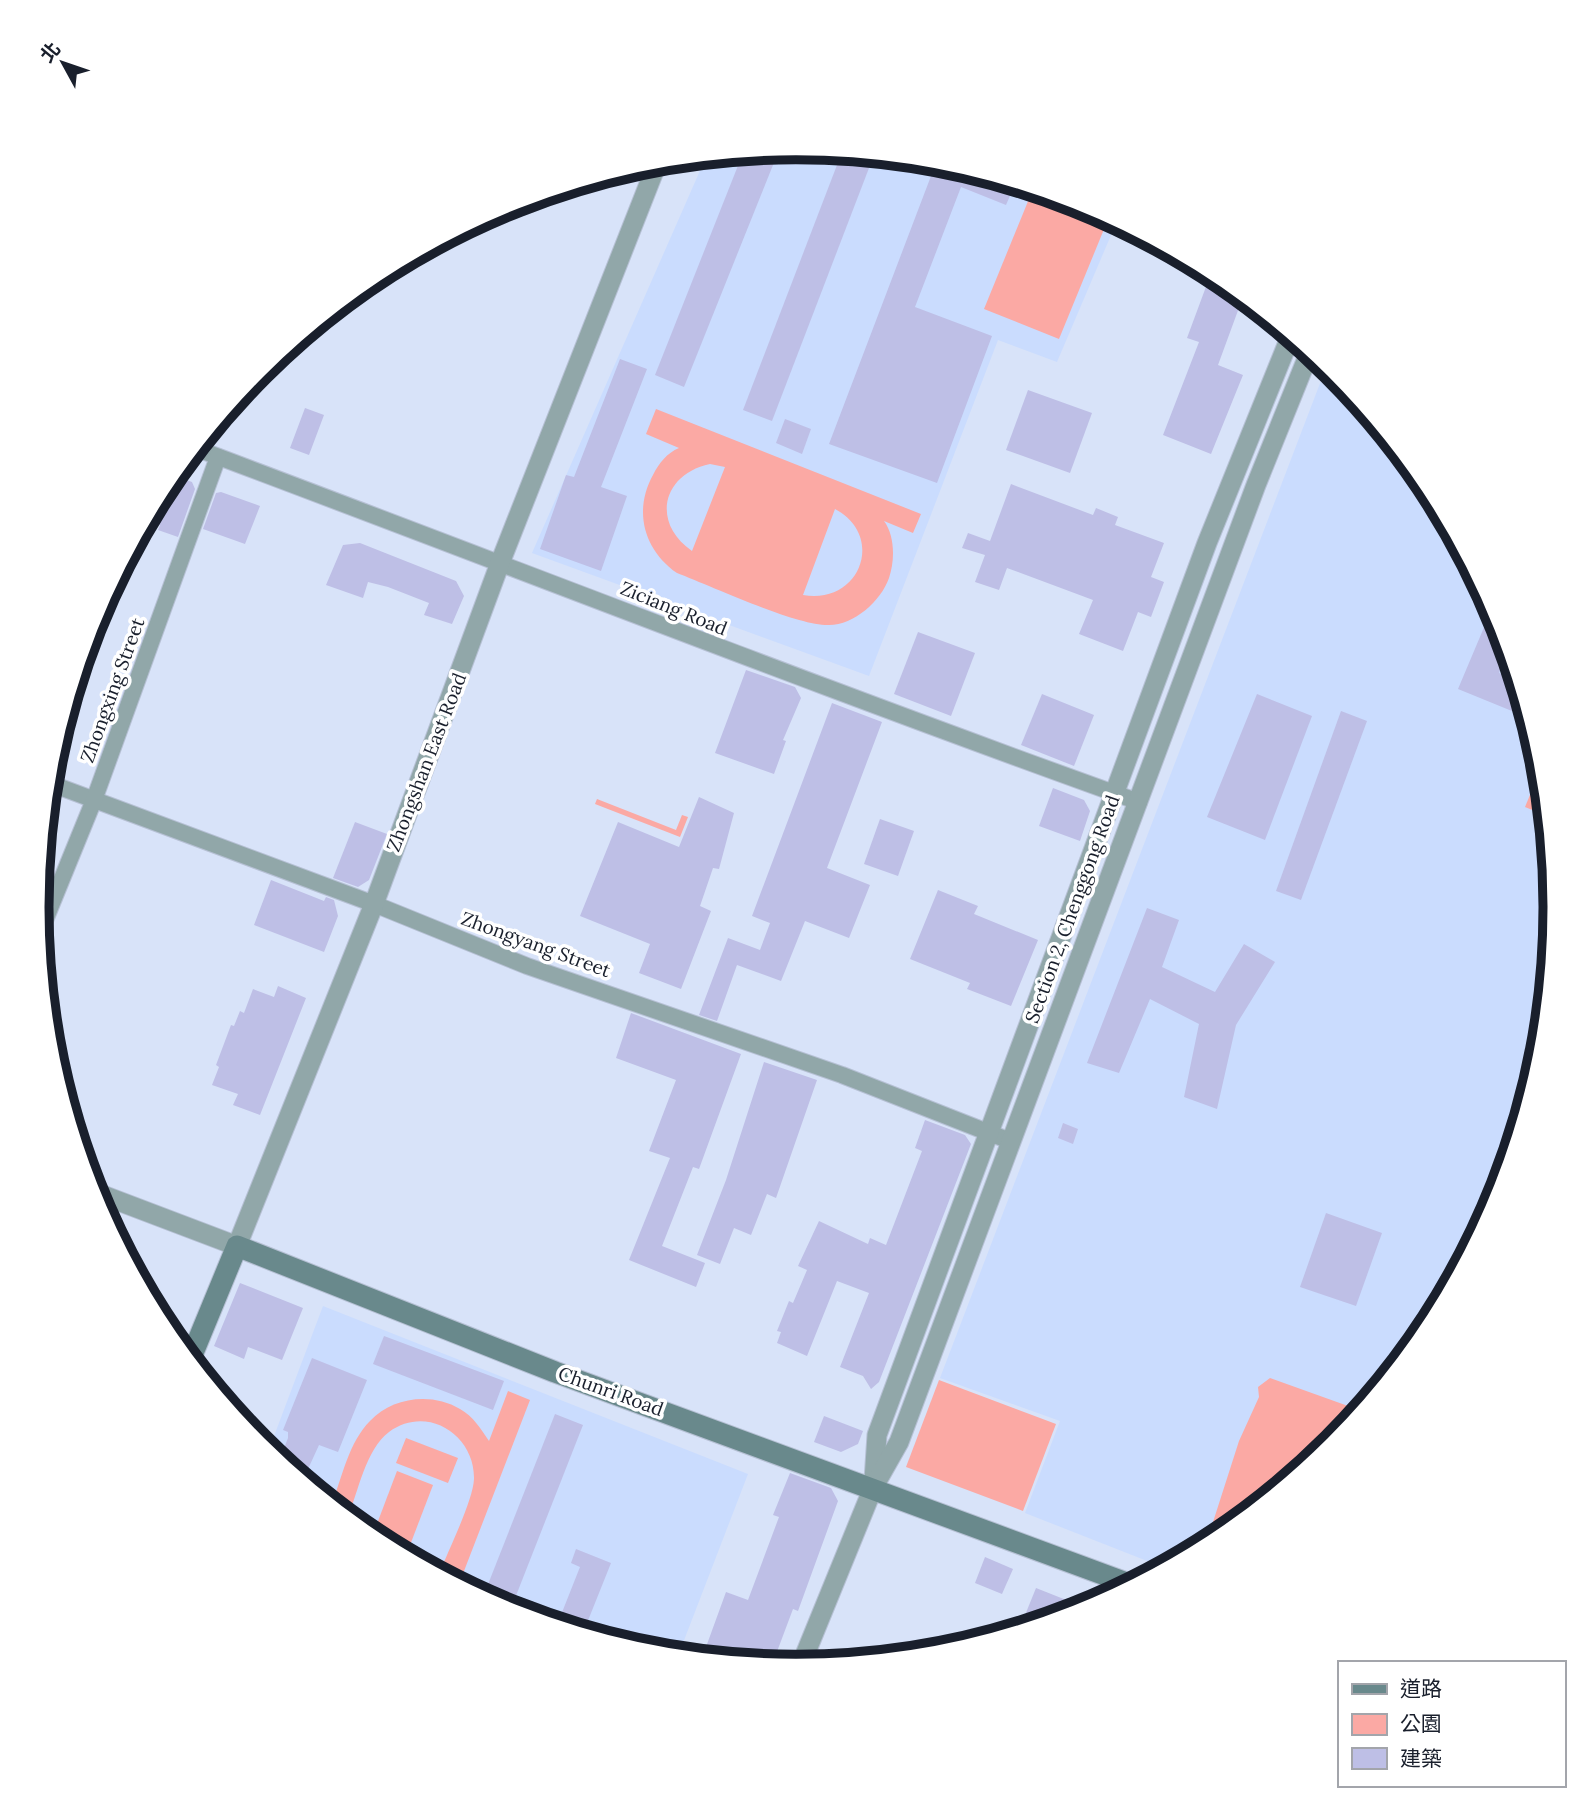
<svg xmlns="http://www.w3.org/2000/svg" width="1593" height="1815" font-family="Lora,'Noto Sans TC',serif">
<rect width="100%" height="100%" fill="#d8e3f9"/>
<!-- built -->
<g fill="#cadcfe">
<polygon points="797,148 945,162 1088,206 1117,221 1057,362 998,340 869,676 532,553 706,157"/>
<polygon points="1327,365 1428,486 1499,617 1542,760 1556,908 1542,1056 1498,1199 1428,1330 1333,1445 1218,1539 1165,1568 1025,1513 1060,1421 940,1378"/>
<polygon points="323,1306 748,1474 678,1656 648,1653 505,1609 374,1539 268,1452"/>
</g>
<!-- green -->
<g fill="#fba9a4" fill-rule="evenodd">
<polygon points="1033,189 1082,204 1109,217 1059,339 984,309"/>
<path d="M656,409L921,514L913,533L884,521C895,536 895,560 889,578C881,601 854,625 829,625C797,626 711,586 677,573C644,550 633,511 653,475C659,463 667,453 679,448L646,434ZM710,464L725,467L692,551C651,523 662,474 710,464ZM835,509C886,536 860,605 803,595Z"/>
<polygon points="1539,773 1543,775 1547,816 1525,807"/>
<polygon points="597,799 676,830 682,815 688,817 680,837 595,804"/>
<polygon points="1270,1378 1362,1411 1333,1445 1218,1539 1205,1547 1239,1441 1259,1397 1258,1387"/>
<polygon points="939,1380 1056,1424 1023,1511 906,1467"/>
<path d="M508,1391L530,1400L459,1584L439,1574C448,1551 473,1501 474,1479C475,1435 427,1404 389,1432C366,1449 358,1492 348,1517L332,1504C342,1477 349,1442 370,1421C392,1397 432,1392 460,1409C473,1416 481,1429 489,1441Z"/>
<polygon points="406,1438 458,1458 448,1483 396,1463"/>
<polygon points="397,1471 433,1485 407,1553 372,1537"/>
</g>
<!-- building -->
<g fill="#bebfe6">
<polygon points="779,150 684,387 655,375 743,153"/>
<polygon points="842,152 874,155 772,421 743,410"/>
<polygon points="894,157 945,162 1015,184 1006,205 961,187 915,307 992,336 937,483 829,444 931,176 893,162"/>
<polygon points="1207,284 1237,295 1234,302 1240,305 1218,365 1243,375 1211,454 1163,435 1199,342 1187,338"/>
<polygon points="620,359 647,369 601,487 627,496 601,571 540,549 566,475 574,477"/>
<polygon points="1028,390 1092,413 1070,473 1006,450"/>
<polygon points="305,408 324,415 309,455 290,448"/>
<polygon points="785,419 811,429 802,454 776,443"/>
<polygon points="173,475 192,482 195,489 178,537 158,530 160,525 147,519"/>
<polygon points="1011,484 1093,515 1096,508 1118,517 1115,525 1164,543 1151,577 1164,582 1151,617 1138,612 1123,651 1079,634 1093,600 1007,568 999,590 975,582 985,555 962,548 968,533 990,541"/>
<polygon points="221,492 260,506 245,544 203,529 216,493"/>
<polygon points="360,543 456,581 464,596 452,624 424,615 429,603 388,587 368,582 363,598 326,585 343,545"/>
<polygon points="1493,606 1508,649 1499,673 1518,680 1529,718 1458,689"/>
<polygon points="918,632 975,653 951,716 894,694"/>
<polygon points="746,670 795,687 801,698 783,740 786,741 774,774 715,753"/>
<polygon points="1042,694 1094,715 1074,766 1021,745"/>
<polygon points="1257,694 1312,716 1265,840 1207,817"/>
<polygon points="832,703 882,722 827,868 870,885 849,938 805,921 781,981 737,965 717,1021 699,1015 728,938 760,950 770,923 752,916"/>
<polygon points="1341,711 1367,721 1301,900 1276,891"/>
<polygon points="1053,788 1084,800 1090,811 1080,841 1039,826"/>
<polygon points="699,797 734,813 719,869 713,868 700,906 711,911 681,989 639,973 650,944 580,916 618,822 679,847"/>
<polygon points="880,819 914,831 898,876 864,864"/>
<polygon points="355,822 387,834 369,880 358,887 333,878"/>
<polygon points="271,880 324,901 326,897 334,900 338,916 324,952 254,925"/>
<polygon points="938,890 978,906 974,914 1038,940 1011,1006 967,989 970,983 910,959"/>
<polygon points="1147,908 1179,920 1162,967 1215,992 1244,944 1275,962 1236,1025 1217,1109 1184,1097 1199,1024 1150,999 1119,1073 1087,1063"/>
<polygon points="278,986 306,998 260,1115 233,1105 238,1094 212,1085 219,1067 216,1065 231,1025 234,1026 240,1011 244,1013 253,989 274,997"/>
<polygon points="631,1013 741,1054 699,1169 693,1167 662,1246 705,1263 696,1287 629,1260 670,1158 649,1151 676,1080 616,1058"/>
<polygon points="764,1062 817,1080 776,1198 767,1194 751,1235 734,1228 720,1264 697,1255 726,1180"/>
<polygon points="925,1120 965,1135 971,1144 879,1382 871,1389 863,1376 840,1367 869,1293 837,1281 807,1356 777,1343 781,1332 777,1331 789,1301 793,1303 807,1270 798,1266 819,1221 868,1244 870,1238 886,1245 922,1151 915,1148"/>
<polygon points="1063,1123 1078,1129 1073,1144 1058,1138"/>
<polygon points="1326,1213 1382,1233 1356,1306 1300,1287"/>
<polygon points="240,1283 303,1308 282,1360 248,1347 244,1359 214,1346"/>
<polygon points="384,1336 504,1381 493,1410 373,1364"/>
<polygon points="312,1358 367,1380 338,1452 319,1445 303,1480 279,1461 288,1438 288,1432 283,1430"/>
<polygon points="555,1414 583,1425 510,1611 483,1597"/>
<polygon points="824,1416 863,1431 858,1444 841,1452 814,1442"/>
<polygon points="790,1473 831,1488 838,1501 798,1611 793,1609 772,1665 702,1658 726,1592 748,1600 779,1517 773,1515"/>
<polygon points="576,1549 611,1563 583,1633 557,1625 580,1567 571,1563"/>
<polygon points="985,1557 1013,1569 1002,1594 975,1583"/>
<polygon points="1036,1588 1089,1609 1019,1630"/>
</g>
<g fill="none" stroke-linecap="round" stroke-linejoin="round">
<!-- minor casing -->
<g stroke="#b6c0d4" stroke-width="18">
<g id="minor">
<path d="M195,448C510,566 823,689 1139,802"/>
<polyline points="49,783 374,904 527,966 842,1075 1010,1141"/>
<polyline points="39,935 94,800 218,457"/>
</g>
</g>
<!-- tertiary casing -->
<g stroke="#b6c0d4" stroke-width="21">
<g id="tertiary">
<polyline points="92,1191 237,1246 374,904 500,563 658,161"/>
<polyline points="874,1480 877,1435 1207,543 1291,335"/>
<polyline points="800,1667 873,1488 899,1442 1256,485 1310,351"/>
</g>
</g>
<!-- secondary casing -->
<g stroke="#b6c0d4" stroke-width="23">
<polyline id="secondary" points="190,1360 237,1246 555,1372 1132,1585"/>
</g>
<!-- minor -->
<use href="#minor" stroke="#91a7a9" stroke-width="16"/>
<!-- tertiary -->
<use href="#tertiary" stroke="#91a7a9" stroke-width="19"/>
<!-- secondary -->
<use href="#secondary" stroke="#69898c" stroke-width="21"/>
</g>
<g text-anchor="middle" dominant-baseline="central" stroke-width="7" stroke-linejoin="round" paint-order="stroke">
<!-- street labels -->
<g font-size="19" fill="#191f2c" stroke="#fff">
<text transform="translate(674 608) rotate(22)">Ziciang Road</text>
<text transform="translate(112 690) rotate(-70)">Zhongxing Street</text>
<text transform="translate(426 762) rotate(-69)">Zhongshan East Road</text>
<text transform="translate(1072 909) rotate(-70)">Section 2, Chenggong Road</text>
<text transform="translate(536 944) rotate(20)">Zhongyang Street</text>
<text transform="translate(611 1391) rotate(20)">Chunri Road</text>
</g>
</g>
<!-- crop -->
<path d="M0 0H1593V1815H0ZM49 907a747 747 0 1 1 1494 0a747 747 0 1 1-1494 0Z" fill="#fff" fill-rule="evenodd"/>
<path fill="none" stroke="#191f2c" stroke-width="9" d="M49 907a747 747 0 1 1 1494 0a747 747 0 1 1-1494 0Z"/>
<!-- legend -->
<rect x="1338" y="1661" width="228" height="126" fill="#ffffff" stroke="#a3a5ab" stroke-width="2"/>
<rect x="1352" y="1684" width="35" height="10" fill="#69898c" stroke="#a3a5ab" stroke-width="2"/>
<text x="1400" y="1696" font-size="21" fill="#191f2c">道路</text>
<rect x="1352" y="1714" width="35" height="21" fill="#fba9a4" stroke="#a3a5ab" stroke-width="2"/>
<text x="1400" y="1731" font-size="21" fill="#191f2c">公園</text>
<rect x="1352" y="1748" width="35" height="21" fill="#bebfe6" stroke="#a3a5ab" stroke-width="2"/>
<text x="1400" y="1766" font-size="21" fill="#191f2c">建築</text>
<!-- north arrow -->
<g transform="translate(63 63) rotate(310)" stroke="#ffffff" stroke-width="5" paint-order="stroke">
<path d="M0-5L12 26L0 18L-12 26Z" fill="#191f2c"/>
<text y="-10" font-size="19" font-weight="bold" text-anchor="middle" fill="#191f2c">北</text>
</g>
</svg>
